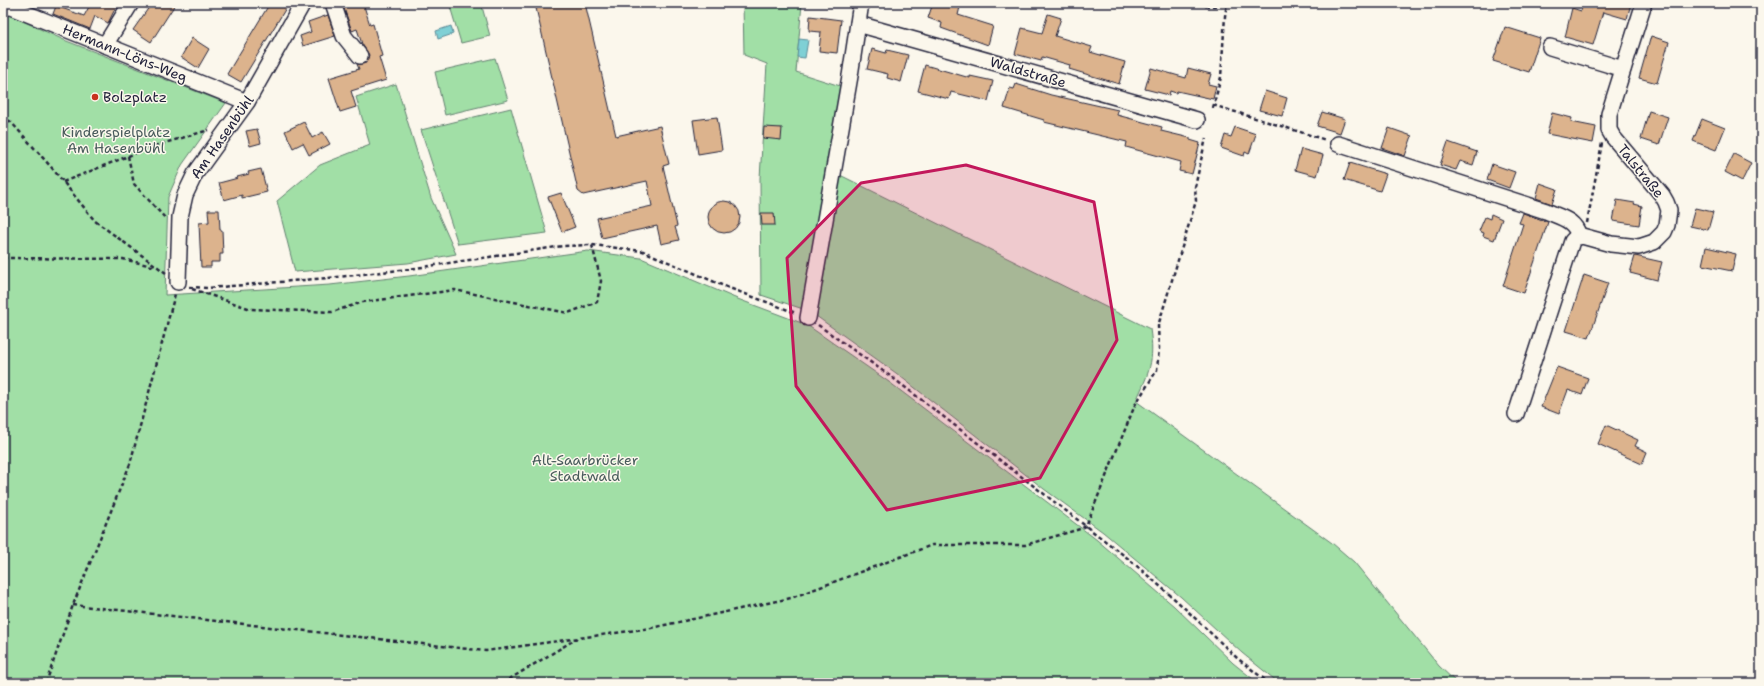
<svg xmlns="http://www.w3.org/2000/svg" width="1764" height="686" font-family="'Shantell Sans',sans-serif">
<rect width="100%" height="100%" fill="#fbf7ec"/>
<filter id="ink" filterUnits="userSpaceOnUse"><feTurbulence type="fractalNoise" baseFrequency=".025" numOctaves="2"/><feDisplacementMap in="SourceGraphic" scale="8" xChannelSelector="R" yChannelSelector="G"/><feConvolveMatrix kernelMatrix="1 2 1 2 8 2 1 2 1" color-interpolation-filters="sRGB"/></filter>
<g filter="url(#ink)">
<!-- green -->
<g fill="#a1dfa6" stroke="#628070">
<polygon points="449,3 481,3 490,36 461,43"/>
<path d="M743,3H802L796,72L853,90L838,174L1150,329C1155,362 1149,372 1136,401L1332,543L1354,562L1439,666L1457,683H1279L1242,653L1181,597L1103,532L1044,489L896,373L809,311L761,295L760,178L767,64L744,55Z"/>
<polygon points="3,12 64,40 226,103 182,165 168,197 165,295 330,285 409,276 588,251 641,258 735,298 807,325 889,382 1097,540 1174,606 1233,663 1258,683 3,683"/>
<polygon points="495,58 508,100 445,115 435,72"/>
<polygon points="396,84 431,198 456,254 408,263 295,272 277,201 320,165 370,145 356,97"/>
<polygon points="511,108 547,233 458,244 421,130"/>
</g>
<!-- water -->
<g fill="#7fd0d5" stroke="#5a8a97">
<polygon points="451,26 453,34 438,39 436,31"/>
<polygon points="799,39 808,40 805,58 797,57"/>
</g>
<!-- building -->
<g fill="#dcb38d" stroke="#22223b">
<polygon points="91,3 118,3 108,23 95,16 90,29 53,14 56,6 84,16"/>
<polygon points="152,3 176,3 151,42 133,30"/>
<polygon points="270,3 289,3 241,82 227,74"/>
<polygon points="342,3 363,3 370,25 373,24 382,56 379,57 386,80 351,91 356,107 340,112 329,78 359,69 357,64 366,63 369,55 362,44 357,29 352,31"/>
<polygon points="557,3 585,3 616,136 660,126 669,164 663,166 677,226 675,227 679,240 661,244 657,226 602,238 597,218 652,206 647,181 583,195 578,191 536,8"/>
<polygon points="933,3 946,3 960,7 958,15 993,26 988,45 941,28 942,23 928,18"/>
<polygon points="1583,3 1631,3 1627,19 1603,12 1593,45 1565,37 1572,8 1581,11"/>
<polygon points="1048,14 1061,18 1055,36 1092,47 1090,52 1125,62 1119,84 1069,69 1070,65 1042,57 1041,61 1015,54 1022,28 1042,33"/>
<polygon points="328,15 335,36 303,46 300,36 311,32 308,22"/>
<polygon points="810,16 841,20 837,53 819,51 821,32 809,31"/>
<polygon points="1505,27 1540,38 1529,72 1493,61"/>
<polygon points="1651,36 1669,42 1657,83 1639,78"/>
<polygon points="192,38 209,49 198,68 181,57"/>
<polygon points="872,49 886,53 887,50 908,55 901,82 887,78 888,74 867,69"/>
<polygon points="925,65 970,78 970,76 993,81 988,101 951,92 949,99 918,91"/>
<polygon points="1151,68 1186,78 1188,68 1211,74 1208,84 1216,86 1213,99 1177,91 1176,93 1170,91 1169,95 1145,89"/>
<polygon points="1016,84 1051,95 1118,110 1117,115 1162,127 1161,131 1190,138 1190,140 1200,143 1192,174 1179,171 1181,162 1126,147 1127,142 1044,122 1044,120 1004,108 1010,88 1014,89"/>
<polygon points="1265,91 1287,98 1282,116 1259,110"/>
<polygon points="1649,111 1668,117 1659,145 1641,139"/>
<polygon points="1322,112 1345,119 1340,133 1317,126"/>
<polygon points="1552,113 1572,118 1571,122 1596,127 1593,143 1547,134"/>
<polygon points="717,117 722,150 698,154 693,120"/>
<polygon points="1702,119 1725,128 1716,150 1693,141"/>
<polygon points="304,122 312,138 323,132 330,144 309,155 303,143 293,148 285,131"/>
<polygon points="764,127 782,128 781,140 763,138"/>
<polygon points="1235,127 1256,134 1249,154 1245,152 1244,156 1221,148 1225,135 1231,137"/>
<polygon points="1389,128 1412,136 1405,156 1382,148"/>
<polygon points="257,129 261,143 250,146 246,131"/>
<polygon points="1448,142 1477,152 1473,165 1460,161 1456,170 1440,165"/>
<polygon points="1301,149 1323,155 1317,176 1295,170"/>
<polygon points="1734,154 1751,163 1742,181 1725,172"/>
<polygon points="1350,163 1386,174 1380,191 1344,180"/>
<polygon points="1492,164 1515,172 1509,188 1487,180"/>
<polygon points="261,169 267,192 242,198 242,195 224,200 219,183 238,178 237,177 249,174 248,172"/>
<polygon points="1540,183 1557,189 1552,204 1536,198"/>
<polygon points="561,193 575,227 562,232 548,197"/>
<polygon points="1617,200 1635,203 1634,204 1642,206 1639,225 1613,221"/>
<circle cx="724" cy="217" r="16"/>
<polygon points="1695,208 1713,212 1708,230 1690,226"/>
<polygon points="208,210 219,210 220,230 222,230 223,254 220,254 220,262 211,262 211,267 201,267 199,223 209,222"/>
<polygon points="761,213 774,213 775,225 762,225"/>
<polygon points="1523,213 1548,222 1524,293 1503,286 1523,224 1519,223"/>
<polygon points="1491,214 1502,219 1494,240 1483,236 1484,233 1479,231 1485,217 1490,219"/>
<polygon points="1706,247 1736,254 1732,271 1702,265"/>
<polygon points="1635,256 1662,262 1657,280 1630,273"/>
<polygon points="1584,275 1608,283 1589,338 1566,331"/>
<polygon points="1557,367 1588,378 1582,395 1568,390 1559,414 1541,407"/>
<polygon points="1606,425 1638,440 1635,446 1647,452 1642,464 1598,444"/>
</g>
<g fill="none" stroke-linecap="round" stroke-linejoin="round">
<!-- minor casing -->
<g stroke="#22223b" stroke-width="18">
<g id="minor">
<polyline points="333,3 344,36 360,56"/>
<polyline points="3,4 247,102"/>
<polyline points="858,24 1197,120"/>
<polyline points="105,45 131,3"/>
<polyline points="1550,47 1623,69"/>
<path d="M1338,144L1546,211C1561,218 1574,219 1579,236"/>
<polyline points="178,282 180,217 185,195 195,174 247,102 303,3"/>
<polyline points="808,318 850,76 861,3"/>
<polyline points="1516,414 1572,241 1575,238 1582,236 1611,244 1639,247 1654,242 1664,232 1667,225 1669,210 1666,202 1662,195 1613,137 1609,130 1609,114 1644,3"/>
</g>
</g>
<!-- path -->
<g stroke="#22223b" stroke-width="2.5" stroke-dasharray="4 3" stroke-linecap="butt">
<polyline points="1205,6 1215,6 1220,3"/>
<polyline points="1213,105 1326,140"/>
<polyline points="1213,108 1221,77 1225,16 1227,3"/>
<polyline points="3,116 11,122 52,168 95,221 166,273"/>
<polyline points="128,156 134,184 166,219"/>
<polyline points="63,182 151,147 209,130"/>
<polyline points="1587,223 1602,143"/>
<polyline points="3,258 123,259 156,267"/>
<polyline points="189,287 208,288 328,278 409,269 563,246 592,245 643,251 724,286 796,313"/>
<polyline points="192,289 251,309 332,312 363,302 455,290 568,313 597,302 601,281 592,245"/>
<polyline points="818,325 893,378 1130,560 1177,601 1237,658 1269,683"/>
<polyline points="73,605 486,651 651,628 791,598 932,545 1025,545 1080,529 1086,526 1135,405 1157,370 1159,348 1158,326 1196,201 1195,187 1206,138"/>
<polyline points="46,683 73,605 130,464 175,294"/>
<polyline points="503,683 576,639"/>
</g>
<!-- minor -->
<use href="#minor" stroke="#fbf7ec" stroke-width="15"/>
</g>
</g>
<!-- marked area -->
<path fill="#c2185b" fill-opacity="0.2" stroke="#c2185b" stroke-width="3" stroke-linejoin="round" d="M966,165L1094,202L1117,340L1040,478L887,510L796,386L787,258L861,183Z"/>
<!-- markers -->
<circle fill="#c8321e" stroke="#fbf7ec" stroke-width="1.5" cx="95" cy="97" r="4"/>
<g text-anchor="middle" dominant-baseline="central" stroke-width="3" stroke-linejoin="round" paint-order="stroke">
<!-- street labels -->
<g font-size="14" fill="#22223b" stroke="#fbf7ec">
<text transform="translate(125 53) rotate(22)">Hermann-Löns-Weg</text>
<text transform="translate(1028 72) rotate(16)">Waldstraße</text>
<text transform="translate(222 137) rotate(-55)">Am Hasenbühl</text>
<text transform="translate(1641 171) rotate(51)">Talstraße</text>
</g>
<!-- poi labels -->
<g font-size="14" fill="#22223b" stroke="#fbf7ec" text-anchor="start">
<text x="103" y="97">Bolzplatz</text>
</g>
<!-- park labels -->
<g font-size="14" fill="#485b5b" stroke="#fbf7ec">
<text x="116" y="132">Kinderspielplatz<tspan x="116" dy="16">Am Hasenbühl</tspan></text>
<text x="585" y="460">Alt-Saarbrücker<tspan x="585" dy="16">Stadtwald</tspan></text>
</g>
</g>
<!-- margin -->
<rect width="1764" height="686" fill="none" stroke="#fbf7ec" stroke-width="16"/>
<rect x="8" y="8" width="1748" height="670" fill="none" stroke="#22223b" stroke-width="1.5" filter="url(#ink)"/>
</svg>
